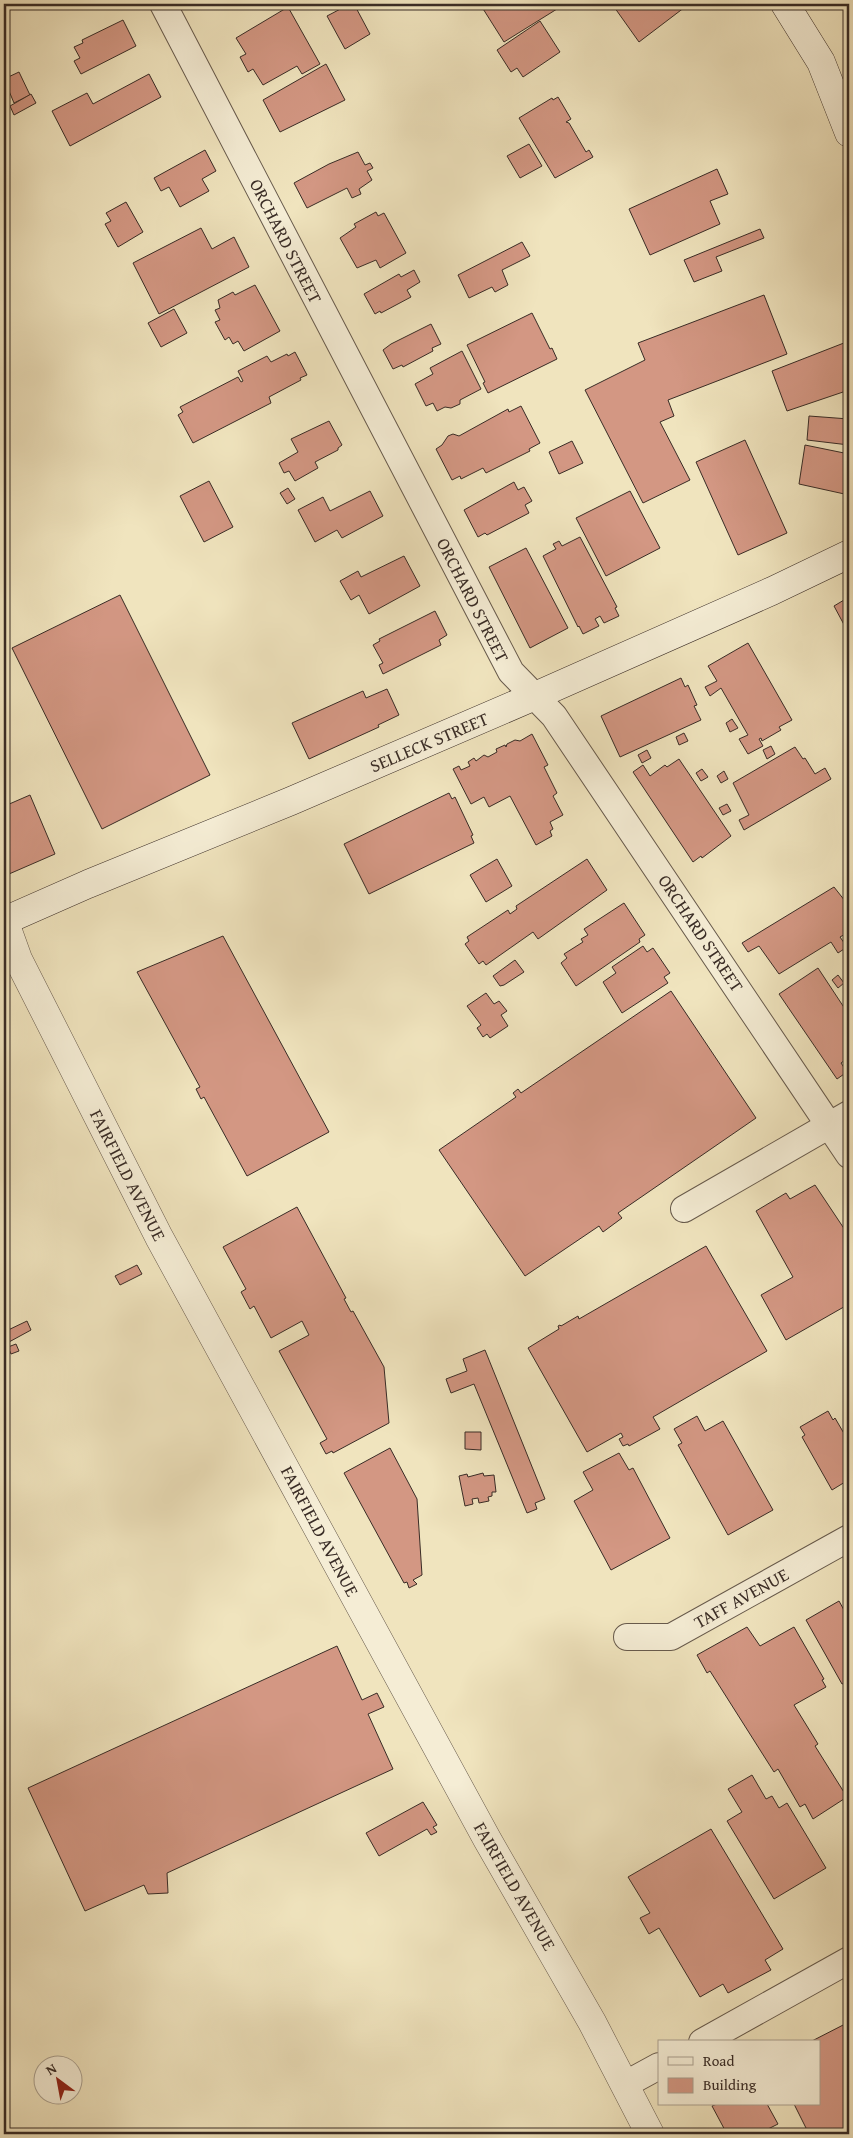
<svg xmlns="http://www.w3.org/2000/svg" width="853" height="2138" font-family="'Gentium Book Plus',serif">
<rect width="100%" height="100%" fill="#f0e4be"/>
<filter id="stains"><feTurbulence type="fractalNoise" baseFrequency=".004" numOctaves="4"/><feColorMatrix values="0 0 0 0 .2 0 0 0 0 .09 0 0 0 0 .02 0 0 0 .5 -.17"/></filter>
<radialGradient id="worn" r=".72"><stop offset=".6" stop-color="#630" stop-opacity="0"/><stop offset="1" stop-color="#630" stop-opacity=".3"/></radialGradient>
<!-- building -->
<g fill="#d39783" stroke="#392c26">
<polygon points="350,4 354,4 370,34 345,49 327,16"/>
<polygon points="480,4 565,4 504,42"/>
<polygon points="612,4 689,4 639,42"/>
<polygon points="288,7 320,64 302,74 297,66 263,85 253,69 248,72 240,57 246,54 236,38"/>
<polygon points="123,20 136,46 81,74 74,61 80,58 74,47 83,43 82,40"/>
<polygon points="540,21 560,52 523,77 517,68 511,72 497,50"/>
<polygon points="326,64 345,100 280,132 263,100"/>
<polygon points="19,72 30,95 14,103 4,79"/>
<polygon points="149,74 161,97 70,146 52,111 87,93 93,104"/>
<polygon points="31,94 36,103 14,115 10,106"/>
<polygon points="558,97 571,119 566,122 569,123 586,152 589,150 593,157 555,178 519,118 552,98 553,100"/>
<polygon points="529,144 542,166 520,178 507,156"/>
<polygon points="205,150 216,171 202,179 209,191 180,207 169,187 161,191 154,178"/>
<polygon points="358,152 365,165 370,163 373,168 367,171 372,180 359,189 361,194 352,198 347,188 307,208 294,183 329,164"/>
<polygon points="717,169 728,194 710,201 720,224 650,255 629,209"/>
<polygon points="126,202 143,232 118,247 105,224 111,221 106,213"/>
<polygon points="376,212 378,216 384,213 406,253 380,268 376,260 357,268 340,238 356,227 354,224"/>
<polygon points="201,228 212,249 234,237 249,267 159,314 133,263"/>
<polygon points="760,229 764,238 716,257 722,271 694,282 684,260"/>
<polygon points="522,242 530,256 502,270 508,285 495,292 492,287 469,298 458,275"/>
<polygon points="414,270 420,282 407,290 411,297 381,313 380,311 375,314 364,294 399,274 401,277"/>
<polygon points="255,285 280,331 244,351 238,341 233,344 229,337 225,340 215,322 220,320 215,310 220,308 218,300 233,292 235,295"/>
<polygon points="764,295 787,354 668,400 674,416 660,422 690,480 643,503 585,390 645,360 638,343"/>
<polygon points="174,309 187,333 161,347 148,323"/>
<polygon points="532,313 550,349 552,348 557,359 488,393 483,383 485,382 467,345"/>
<polygon points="431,324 441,344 432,348 433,351 403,367 402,365 393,369 383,350 391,344"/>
<polygon points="849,341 849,390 787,411 772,371"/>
<polygon points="462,351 481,389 460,400 460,404 451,408 445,407 437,411 433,403 426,406 415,384 433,374 430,368"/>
<polygon points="295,352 307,375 300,378 301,380 269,397 271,403 193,443 178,415 183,412 180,407 238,377 241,382 243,381 238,371 267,356 271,362 287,354 288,356"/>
<polygon points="521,406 540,443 529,449 530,451 486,473 483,468 461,479 460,476 452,480 436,449 442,445 448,436 453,434 459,436 508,409 509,412"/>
<polygon points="809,416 849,419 849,445 807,440"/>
<polygon points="329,421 342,445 338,448 338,450 315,462 318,468 295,481 289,471 284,473 279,463 298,452 291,439"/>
<polygon points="745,440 787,533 738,555 696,462"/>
<polygon points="572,441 583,463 559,474 549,452"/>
<polygon points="805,445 849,454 849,495 799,484"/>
<polygon points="209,481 233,527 204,542 180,496"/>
<polygon points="514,482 518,490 524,487 532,501 525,505 529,513 487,535 485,533 478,537 464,510"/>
<polygon points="288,488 295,499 287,504 280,493"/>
<polygon points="370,491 383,516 342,538 337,530 315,542 298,510 323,497 330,511"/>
<polygon points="630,491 660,548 606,576 576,518"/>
<polygon points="580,537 617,607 615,608 619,616 604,623 600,616 595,619 599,626 583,634 579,626 578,627 543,556 556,549 553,544 559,541 562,546"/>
<polygon points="526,548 568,628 530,648 489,567"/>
<polygon points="404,556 420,586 369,614 359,595 351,600 340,581 358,571 361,577"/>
<polygon points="120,595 210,775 102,829 12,648"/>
<polygon points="849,597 849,634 834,606"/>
<polygon points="435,611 447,635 439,640 441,645 383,674 379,665 383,663 373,645 380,641 379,639"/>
<polygon points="748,643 792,720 779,727 781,730 762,741 761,738 759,739 763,746 748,754 739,739 748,735 721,688 710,696 705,687 717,681 708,666"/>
<polygon points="681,678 685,687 688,685 697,705 694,706 701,720 620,757 601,716"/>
<polygon points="387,689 399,715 378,725 379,727 309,759 292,723 363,691 366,698"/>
<polygon points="732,719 738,728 730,732 726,723"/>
<polygon points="684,733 688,741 679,745 676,737"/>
<polygon points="532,734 548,765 544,767 557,793 553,796 563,815 550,822 553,829 550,831 552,836 536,845 510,796 489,807 484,797 471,804 453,769 459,766 461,770 470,766 468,762 474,758 476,761 484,755 488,757 497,752 496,749 505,745 506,747 507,744 515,740 520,741"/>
<polygon points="771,746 775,754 767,759 763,750"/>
<polygon points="795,747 803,759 805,758 815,774 825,768 831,779 744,830 739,820 749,815 733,783"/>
<polygon points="647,750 651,758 642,763 638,755"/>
<polygon points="679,759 731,836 702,858 701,856 693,862 633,772 643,765 650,776 665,765 667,767"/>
<polygon points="702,769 708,777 701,781 696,773"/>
<polygon points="724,771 728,779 721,783 717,776"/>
<polygon points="449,793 452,799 455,797 473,835 471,836 474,843 369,894 344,844"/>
<polygon points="30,795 55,854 9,874 7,805"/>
<polygon points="727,804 731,811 723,815 719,808"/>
<polygon points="497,859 512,886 486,902 470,875"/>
<polygon points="587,859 607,890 538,939 533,932 486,965 483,961 479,964 465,944 469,941 467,937 508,910 510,914 517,909 516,906"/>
<polygon points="834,887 849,906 849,932 840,937 847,947 838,953 831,942 779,974 759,946 748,952 742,943"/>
<polygon points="624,903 645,935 639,939 640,942 576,986 561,963 567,958 564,954 583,942 581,939 588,935 584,929"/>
<polygon points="223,936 329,1132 247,1176 204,1097 201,1099 196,1089 200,1087 137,972"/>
<polygon points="643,946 647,952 653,948 670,973 664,977 668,983 622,1013 603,982 616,973 612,967"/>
<polygon points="515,960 524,972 504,985 500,986 493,976"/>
<polygon points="818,968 849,1015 849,1057 841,1063 847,1072 837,1079 779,994"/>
<polygon points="838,975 844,983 838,988 832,980"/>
<polygon points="671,991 756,1118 618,1213 622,1218 603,1232 599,1226 525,1276 439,1150 516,1097 513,1093 518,1089 521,1093"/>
<polygon points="486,993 494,1004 499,1001 507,1011 501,1015 508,1026 490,1038 487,1034 483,1037 477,1028 481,1025 467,1006"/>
<polygon points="815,1185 849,1236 849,1304 786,1340 761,1295 793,1277 756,1211 786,1193 790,1199"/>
<polygon points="297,1207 346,1298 344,1299 351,1312 353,1311 384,1367 389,1423 333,1453 332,1451 326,1454 320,1443 327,1439 279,1351 309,1335 302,1321 271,1338 254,1306 250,1309 241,1292 246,1289 223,1247"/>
<polygon points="706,1246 767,1351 653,1417 660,1429 629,1446 628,1444 623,1446 619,1439 623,1437 621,1433 587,1452 528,1348 559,1329 558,1326 560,1325 561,1326 578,1316 579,1319"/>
<polygon points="137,1265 142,1274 120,1285 115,1276"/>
<polygon points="27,1321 31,1330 9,1342 4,1332"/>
<polygon points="16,1344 19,1351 11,1354 8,1347"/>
<polygon points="485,1350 545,1499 535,1503 537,1509 527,1513 474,1384 451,1393 446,1379 467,1371 463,1359"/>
<polygon points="828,1411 833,1420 835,1418 849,1442 849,1488 845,1482 832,1490 802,1437 805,1435 800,1427"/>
<polygon points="697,1416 705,1431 723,1421 773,1510 728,1535 678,1445 682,1443 674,1429"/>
<polygon points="465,1432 481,1432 481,1450 465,1449"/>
<polygon points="390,1448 417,1499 422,1575 413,1580 417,1584 409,1588 407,1582 404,1583 344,1473"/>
<polygon points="619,1453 629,1470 633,1468 670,1538 611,1570 574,1501 593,1490 583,1472"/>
<polygon points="483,1473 484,1476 494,1475 496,1492 492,1492 492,1496 488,1497 489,1501 479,1503 478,1498 472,1499 473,1504 465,1506 459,1476 467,1474 468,1477"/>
<polygon points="839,1601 849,1619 849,1682 842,1684 806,1620"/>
<polygon points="747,1627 760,1646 794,1627 824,1679 822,1680 826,1687 794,1705 818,1744 815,1746 847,1797 813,1819 805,1804 800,1807 778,1769 774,1772 710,1671 707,1673 697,1655"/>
<polygon points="337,1646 362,1700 377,1693 384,1707 368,1714 393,1769 167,1873 168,1893 148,1894 144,1885 85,1911 28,1788"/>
<polygon points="752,1775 766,1799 772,1796 779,1808 787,1803 826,1868 774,1899 727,1821 742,1812 728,1789"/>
<polygon points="423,1802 437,1825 433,1827 437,1832 431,1835 427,1829 379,1856 366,1833"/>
<polygon points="711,1829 783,1949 765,1960 771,1970 728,1993 723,1984 700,1997 659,1928 649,1934 640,1918 650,1913 628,1877"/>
<polygon points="849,2022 849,2134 809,2134 794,2104 819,2104 819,2042 810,2042"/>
<polygon points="717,2104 767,2104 778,2124 758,2134 727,2134 712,2106"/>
</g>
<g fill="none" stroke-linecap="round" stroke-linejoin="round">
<!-- minor casing -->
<g stroke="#675a4c" stroke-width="28">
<g id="minor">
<polyline points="163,4 511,672 554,716 849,1155"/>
<polyline points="684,1209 849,1114"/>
<polyline points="627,1637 671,1637 849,1538"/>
<polyline points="702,2042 849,1960"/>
<polyline points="626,2084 659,2066"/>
</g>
</g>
<!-- tertiary casing -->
<g stroke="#675a4c" stroke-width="29">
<polyline id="tertiary" points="4,920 18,959 159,1237 487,1839 592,2022 650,2134"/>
</g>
<!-- secondary casing -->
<g stroke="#392c26" stroke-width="29">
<g id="secondary">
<polyline points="785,4 821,62 849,133"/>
<polyline points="4,921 88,884 291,801 535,696 772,591 849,554"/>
</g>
</g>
<!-- minor -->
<use href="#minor" stroke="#f5edd5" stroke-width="26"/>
<!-- tertiary -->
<use href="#tertiary" stroke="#f5edd5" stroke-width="28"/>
<!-- secondary -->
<use href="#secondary" stroke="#f5edd5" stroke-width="28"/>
</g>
<g text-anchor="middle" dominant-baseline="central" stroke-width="4.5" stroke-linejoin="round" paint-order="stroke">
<!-- street labels -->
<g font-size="18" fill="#392c26" stroke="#f5edd5">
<text transform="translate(286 241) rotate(63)">ORCHARD STREET</text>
<text transform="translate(473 600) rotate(63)">ORCHARD STREET</text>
<text transform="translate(429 742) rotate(-23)">SELLECK STREET</text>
<text transform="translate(701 933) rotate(56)">ORCHARD STREET</text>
<text transform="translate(128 1175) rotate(63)">FAIRFIELD AVENUE</text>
<text transform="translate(320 1531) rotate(62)">FAIRFIELD AVENUE</text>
<text transform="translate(741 1598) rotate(-29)">TAFF AVENUE</text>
<text transform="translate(515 1886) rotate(60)">FAIRFIELD AVENUE</text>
</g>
</g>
<!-- margin -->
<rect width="853" height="2138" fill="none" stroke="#f0e4be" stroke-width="20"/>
<rect x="5" y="5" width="843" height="2128" fill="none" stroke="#392c26" stroke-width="2.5"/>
<rect x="10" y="10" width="833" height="2118" fill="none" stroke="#392c26"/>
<!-- legend -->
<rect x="658" y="2040" width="162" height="65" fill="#f5edd5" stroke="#aaa08f"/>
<rect x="668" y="2057" width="25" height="8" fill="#f5edd5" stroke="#aaa08f"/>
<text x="703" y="2066" font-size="15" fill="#392c26">Road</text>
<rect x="668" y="2078" width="25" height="15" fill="#d39783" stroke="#aaa08f"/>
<text x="703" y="2090" font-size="15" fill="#392c26">Building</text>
<!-- north arrow -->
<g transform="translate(58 2080) rotate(328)"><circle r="24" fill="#f5edd5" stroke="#aaa08f"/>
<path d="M0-4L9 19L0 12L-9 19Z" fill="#8f2418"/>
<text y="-8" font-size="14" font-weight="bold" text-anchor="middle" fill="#392c26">N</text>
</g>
<rect width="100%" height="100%" filter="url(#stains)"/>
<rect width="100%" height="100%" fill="url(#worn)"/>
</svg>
